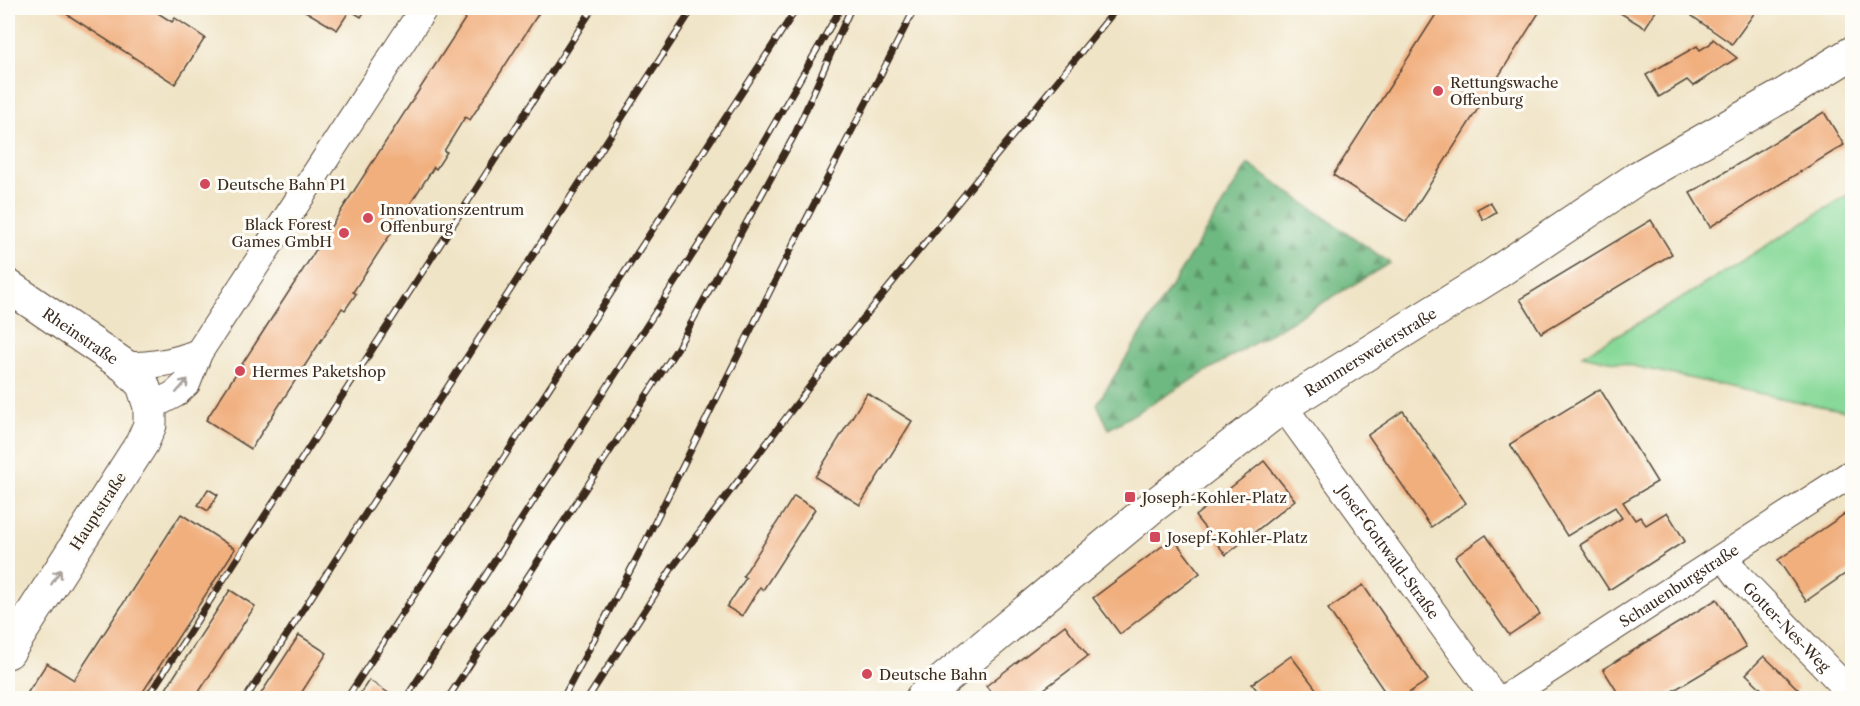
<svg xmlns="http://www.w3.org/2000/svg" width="1860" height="706" font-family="'Libre Caslon Text',serif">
<defs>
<pattern id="forest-firs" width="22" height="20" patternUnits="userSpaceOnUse" patternTransform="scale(1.5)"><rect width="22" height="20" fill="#6eb981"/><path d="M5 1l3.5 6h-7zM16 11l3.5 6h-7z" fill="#5c9769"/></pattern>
</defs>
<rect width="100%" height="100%" fill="#fdfcf7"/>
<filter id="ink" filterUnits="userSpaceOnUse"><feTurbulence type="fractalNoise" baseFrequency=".0167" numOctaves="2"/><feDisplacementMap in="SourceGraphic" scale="12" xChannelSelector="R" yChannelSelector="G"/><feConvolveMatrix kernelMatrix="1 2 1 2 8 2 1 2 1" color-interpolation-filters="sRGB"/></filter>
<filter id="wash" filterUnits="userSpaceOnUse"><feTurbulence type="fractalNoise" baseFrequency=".008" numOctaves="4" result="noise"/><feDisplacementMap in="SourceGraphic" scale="24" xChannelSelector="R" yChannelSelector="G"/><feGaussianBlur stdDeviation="1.35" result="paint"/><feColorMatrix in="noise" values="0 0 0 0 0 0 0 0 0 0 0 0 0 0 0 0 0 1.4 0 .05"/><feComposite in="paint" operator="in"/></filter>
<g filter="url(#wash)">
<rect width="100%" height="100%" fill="#f0e4c6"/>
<!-- forest -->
<polygon fill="url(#forest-firs)" stroke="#547250" stroke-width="1.5" points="1248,164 1390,263 1109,429 1097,404"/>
<!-- garden -->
<polygon fill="#88d999" stroke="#62825c" stroke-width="1.5" points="1852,192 1852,412 1809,404 1582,355 1684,297"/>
<g id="blocks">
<!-- building -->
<g fill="#f1af7e">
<polygon points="57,8 150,8 172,22 175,18 205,38 175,84"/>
<polygon points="300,8 367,8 361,17 350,10 337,30"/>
<polygon points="472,8 542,8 470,120 465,117 444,151 447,152 436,169 434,167 353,292 356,294 345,310 342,308 251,449 206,420"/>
<polygon points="1440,8 1542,8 1406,222 1333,175"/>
<polygon points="1612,8 1658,8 1645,28"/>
<polygon points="1697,8 1758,8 1732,44 1692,16"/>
<polygon points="1713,39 1737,58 1693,86 1687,80 1659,97 1646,75 1697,46 1700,50 1710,44"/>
<polygon points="1824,112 1844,145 1710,227 1690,193"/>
<polygon points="1490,202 1496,212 1483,220 1477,209"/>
<polygon points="1651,220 1672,254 1541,333 1520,299"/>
<polygon points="1600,389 1657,482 1623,502 1635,520 1640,517 1646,525 1667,512 1685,541 1609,590 1580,545 1622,518 1615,507 1567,536 1510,444"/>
<polygon points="867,393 912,421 860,505 815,477"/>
<polygon points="1403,411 1466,503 1431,527 1368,435"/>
<polygon points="1264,461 1295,500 1226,555 1195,516"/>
<polygon points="208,489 218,495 208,511 198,505"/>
<polygon points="794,496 815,509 763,590 760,587 742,616 727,607 746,578 743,576"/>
<polygon points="1852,509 1852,569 1806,601 1778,560"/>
<polygon points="181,514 235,549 139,698 24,698 47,663 74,680"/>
<polygon points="1486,535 1540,614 1509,635 1455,557"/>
<polygon points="1173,538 1200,573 1120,634 1093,598"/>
<polygon points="1363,585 1428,680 1401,698 1389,698 1328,609"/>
<polygon points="230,590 255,606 195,698 160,698"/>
<polygon points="1717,599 1746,647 1661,698 1621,698 1603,669"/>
<polygon points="1065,625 1088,656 1032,698 996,698 986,686"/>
<polygon points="299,635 327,653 298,698 258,698"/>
<polygon points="1291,656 1323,698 1263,698 1252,684"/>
<polygon points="1764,656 1798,689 1789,698 1771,698 1746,674"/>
<polygon points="369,680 396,698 357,698"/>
</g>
</g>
</g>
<g filter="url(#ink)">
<use href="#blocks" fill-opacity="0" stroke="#564637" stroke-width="1.5"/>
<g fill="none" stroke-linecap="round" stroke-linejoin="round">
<!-- minor casing -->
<g stroke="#564637" stroke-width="29">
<g id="minor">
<path d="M125,366C152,365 174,363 199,352"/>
<path id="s1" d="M1283,406L1495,698"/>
<polyline points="150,407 175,394 187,383 199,352 424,8"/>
<path id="s2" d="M1724,557L1739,577L1852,694"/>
<path id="s3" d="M1505,698L1852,473"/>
</g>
</g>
<!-- tertiary casing -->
<g stroke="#564637" stroke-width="35">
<g id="tertiary">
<path id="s4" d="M8,286L125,366L143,385L150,407V425L142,443L8,652"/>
<path id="s5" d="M922,698L1148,510L1283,406L1493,275L1639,177L1782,96L1852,53"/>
</g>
</g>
<!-- minor -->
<use href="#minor" stroke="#fff" stroke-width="27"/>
<!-- tertiary -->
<use href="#tertiary" stroke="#fff" stroke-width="33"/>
<!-- rail casing -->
<g stroke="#3b2a1e" stroke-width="7">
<g id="rail">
<polyline points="147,698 593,8"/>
<polyline points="246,698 693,8"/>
<polyline points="347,698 797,8"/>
<polyline points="406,698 704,237 762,145 841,8"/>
<polyline points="448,698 677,349 795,134 851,8"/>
<polyline points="563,698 641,550 795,241 915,8"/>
<polyline points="588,698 672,568 835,353 1117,8"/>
</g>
</g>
<!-- rail -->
<use href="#rail" stroke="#fdfcf7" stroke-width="4.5" stroke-dasharray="14" stroke-linecap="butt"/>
</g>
<!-- one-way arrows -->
<defs><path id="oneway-shaft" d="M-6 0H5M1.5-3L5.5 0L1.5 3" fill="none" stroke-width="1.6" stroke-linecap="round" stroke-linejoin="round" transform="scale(1.5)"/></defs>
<g stroke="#a79f9a">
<use href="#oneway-shaft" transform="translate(182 386) rotate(-49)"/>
<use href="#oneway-shaft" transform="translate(56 577) rotate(-57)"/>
</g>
</g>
<!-- markers -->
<g fill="#d1495b" stroke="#fdfcf7" stroke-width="2">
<circle cx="1438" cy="91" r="6"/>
<circle cx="205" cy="184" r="6"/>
<circle cx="368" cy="218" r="6"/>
<circle cx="344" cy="233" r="6"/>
<circle cx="240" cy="371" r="6"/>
<rect x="1124" y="491" width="12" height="12" rx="3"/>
<rect x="1149" y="531" width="12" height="12" rx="3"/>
<circle cx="867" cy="674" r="6"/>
</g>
<g text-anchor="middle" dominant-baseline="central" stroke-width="6" stroke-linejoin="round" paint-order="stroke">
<!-- poi labels -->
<g font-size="15" fill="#3b2a1e" stroke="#fdfcf7" text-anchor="start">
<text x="1450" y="82">Rettungswache<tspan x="1450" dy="17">Offenburg</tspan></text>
<text x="217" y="184">Deutsche Bahn P1</text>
<text x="380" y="209">Innovationszentrum<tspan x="380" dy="17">Offenburg</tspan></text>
<text x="332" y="224" text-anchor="end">Black Forest<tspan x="332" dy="17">Games GmbH</tspan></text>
<text x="252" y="371">Hermes Paketshop</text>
<text x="1142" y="497">Joseph-Kohler-Platz</text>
<text x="1167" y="537">Josepf-Kohler-Platz</text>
<text x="879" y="674">Deutsche Bahn</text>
</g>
<!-- street labels -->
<g font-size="15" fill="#3b2a1e" stroke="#fdfcf7">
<text stroke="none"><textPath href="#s4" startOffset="88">Rheinstraße</textPath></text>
<text stroke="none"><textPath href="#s5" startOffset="567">Rammersweierstraße</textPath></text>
<text transform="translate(98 511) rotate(-57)">Hauptstraße</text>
<text stroke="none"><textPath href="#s1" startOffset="180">Josef-Gottwald-Straße</textPath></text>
<text stroke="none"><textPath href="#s3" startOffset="207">Schauenburgstraße</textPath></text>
<text stroke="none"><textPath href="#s2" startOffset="94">Gotter-Nes-Weg</textPath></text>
</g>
</g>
<!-- margin -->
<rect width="1860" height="706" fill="none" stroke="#fdfcf7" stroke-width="30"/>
</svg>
